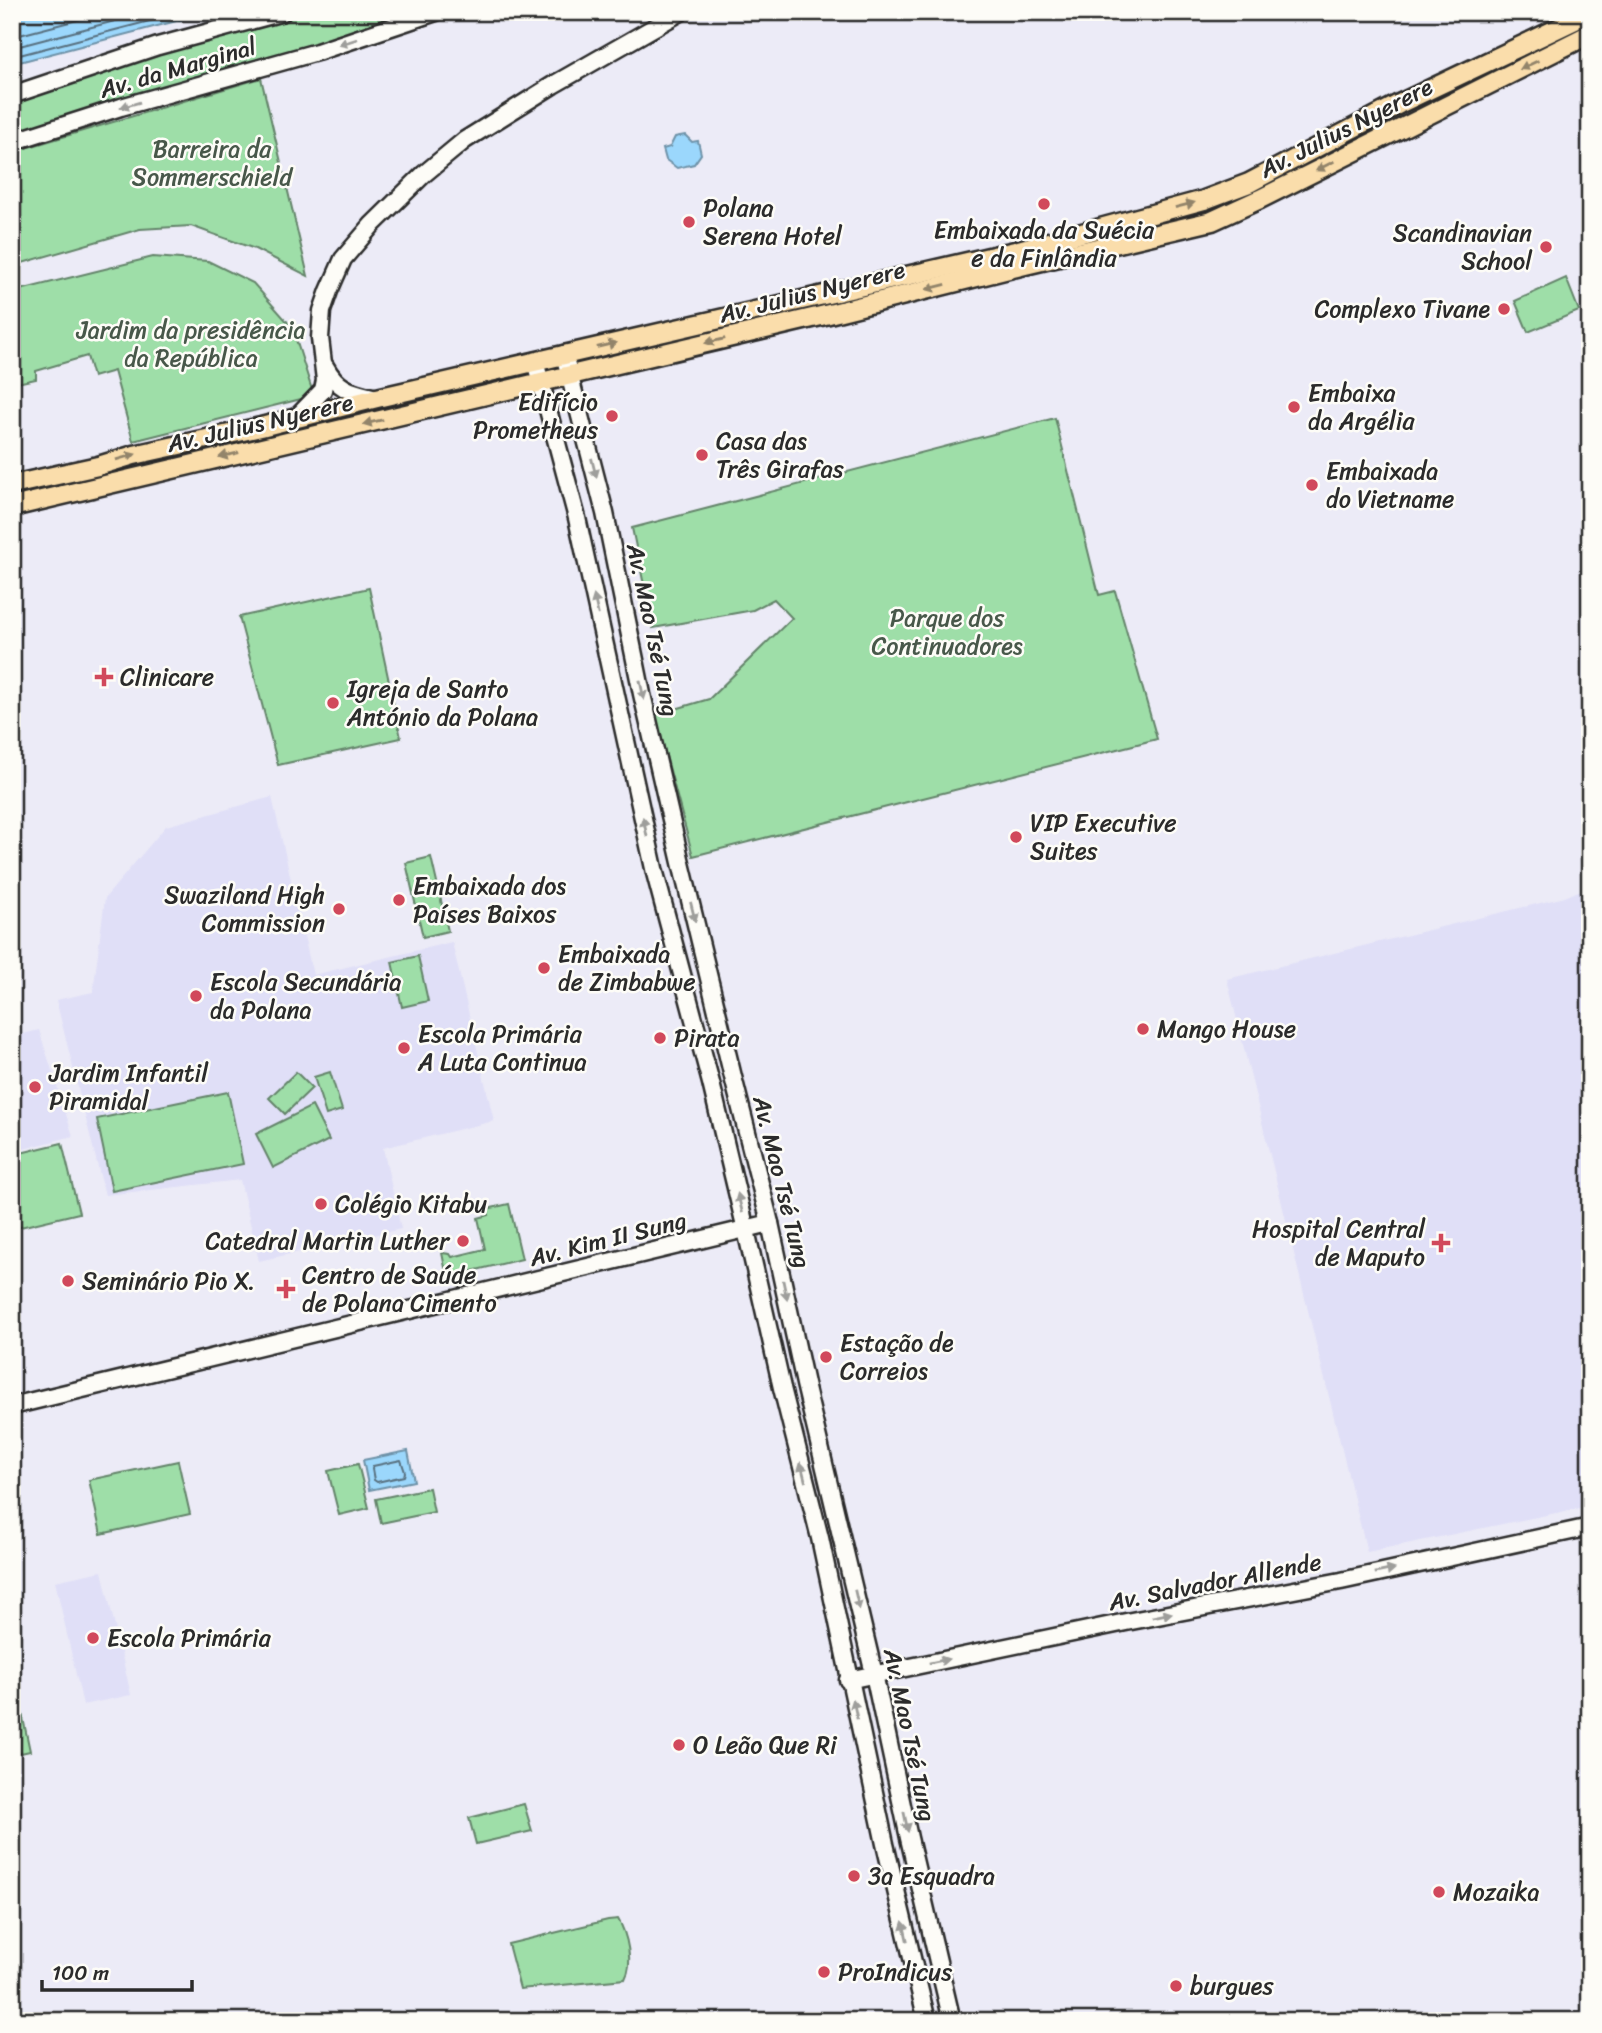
<svg xmlns="http://www.w3.org/2000/svg" width="1602" height="2033" font-family="Sriracha,sans-serif">
<rect width="100%" height="100%" fill="#ecebf7"/>
<filter id="ink" filterUnits="userSpaceOnUse"><feTurbulence type="fractalNoise" baseFrequency=".0143" numOctaves="2"/><feDisplacementMap in="SourceGraphic" scale="14" xChannelSelector="R" yChannelSelector="G"/><feConvolveMatrix kernelMatrix="1 2 1 2 8 2 1 2 1" color-interpolation-filters="sRGB"/></filter>
<g filter="url(#ink)">
<!-- built -->
<g fill="#e0dff7">
<polygon points="272,797 313,975 452,942 494,1121 383,1148 401,1229 259,1261 240,1180 105,1195 56,1000 93,992 105,898 166,826"/>
<polygon points="1590,886 1590,1506 1367,1552 1227,979 1565,897"/>
<polygon points="39,1030 73,1136 12,1152 12,1037"/>
<polygon points="102,1571 131,1695 83,1705 55,1581"/>
</g>
<!-- green -->
<g fill="#9edea8" stroke="#64846a" stroke-width="2">
<polygon points="308,12 423,12 12,137 12,101 117,64"/>
<polygon points="261,78 308,276 255,249 191,226 140,229 12,266 12,152"/>
<polygon points="153,257 208,261 253,283 292,327 312,390 305,398 133,441 114,371 93,377 87,356 36,371 36,379 12,384 12,292"/>
<polygon points="1566,278 1579,311 1528,332 1515,301"/>
<polygon points="1055,418 1099,595 1115,591 1157,739 693,856 655,715 709,699 792,618 774,599 753,610 653,628 632,528"/>
<polygon points="369,588 401,738 278,765 239,617"/>
<polygon points="431,857 448,931 423,937 406,863"/>
<polygon points="418,956 428,1001 402,1007 392,962"/>
<polygon points="296,1072 312,1088 285,1114 269,1098"/>
<polygon points="330,1072 342,1110 326,1115 314,1077"/>
<polygon points="228,1092 243,1164 112,1191 97,1119"/>
<polygon points="312,1106 329,1140 273,1168 256,1134"/>
<polygon points="62,1143 79,1213 12,1229 12,1155"/>
<polygon points="509,1204 522,1259 447,1277 442,1253 450,1254 452,1257 485,1249 478,1218 489,1215 487,1209"/>
<polygon points="178,1461 190,1514 101,1534 89,1480"/>
<polygon points="358,1464 369,1508 339,1515 328,1471"/>
<polygon points="429,1488 434,1512 381,1523 376,1499"/>
<polygon points="12,1666 30,1751 12,1755"/>
<polygon points="524,1804 532,1831 476,1844 469,1818"/>
<path d="M618,1919C627,1934 634,1963 625,1979L520,1989L508,1944L608,1920Z"/>
</g>
<!-- water -->
<g fill="#9bd7fc" stroke="#6e92a8" stroke-width="2">
<polygon points="12,12 211,12 12,64"/>
<polygon points="685,135 692,142 698,141 701,154 694,164 677,168 666,160 663,149 670,147 675,137"/>
<polygon points="408,1451 414,1481 369,1490 363,1460"/>
</g>
<g fill="none" stroke-linecap="round" stroke-linejoin="round">
<!-- shore -->
<g stroke="#58707f" stroke-width="2">
<polyline points="12,37 108,12"/>
<polyline points="12,48 149,12"/>
<polyline points="12,57 184,12"/>
<polygon points="401,1460 405,1472 404,1476 377,1482 374,1480 372,1469 373,1466"/>
</g>
<!-- secondary casing -->
<g stroke="#2b2b2b" stroke-width="21">
<g id="secondary">
<polyline points="12,95 158,46 283,12"/>
<polyline points="12,142 121,107 317,52 436,12"/>
<polyline points="564,354 605,513 642,694 682,867 733,1077 770,1223 805,1384 874,1674 909,1838 952,2021"/>
<polyline points="535,361 577,518 655,873 711,1083 746,1230 782,1388 820,1538 885,1844 927,2021"/>
<path d="M325,366C338,390 351,392 377,398"/>
<polyline points="296,418 323,390 325,380 320,338 322,311 329,291 343,259 372,225 424,174 465,140 553,85 681,12"/>
<polyline points="12,1406 770,1223"/>
<polyline points="848,1680 1126,1622 1341,1581 1590,1527"/>
</g>
</g>
<!-- primary casing -->
<g stroke="#2b2b2b" stroke-width="23">
<g id="primary">
<polyline points="12,485 98,466 134,455 261,427 377,398 1015,251 1204,200 1249,183 1399,104 1590,13"/>
<polyline points="12,507 821,316 1025,265 1212,221 1260,199 1590,34"/>
</g>
</g>
<!-- secondary -->
<use href="#secondary" stroke="#fdfcf7" stroke-width="16"/>
<!-- primary -->
<use href="#primary" stroke="#faddab" stroke-width="18"/>
</g>
<!-- one-way arrows -->
<defs><path id="oneway-solid" d="M-6-.8H1V-3.2L6.5 0L1 3.2V.8H-6Z" transform="scale(1.75)"/></defs>
<g fill="#9e9e9b">
<use href="#oneway-solid" transform="translate(348 42) rotate(162)"/>
<use href="#oneway-solid" transform="translate(130 105) rotate(164)"/>
<use href="#oneway-solid" transform="translate(594 468) rotate(76)"/>
<use href="#oneway-solid" transform="translate(596 605) rotate(-103)"/>
<use href="#oneway-solid" transform="translate(642 690) rotate(78)"/>
<use href="#oneway-solid" transform="translate(645 827) rotate(-102)"/>
<use href="#oneway-solid" transform="translate(693 912) rotate(76)"/>
<use href="#oneway-solid" transform="translate(740 1203) rotate(-104)"/>
<use href="#oneway-solid" transform="translate(785 1290) rotate(78)"/>
<use href="#oneway-solid" transform="translate(803 1472) rotate(-104)"/>
<use href="#oneway-solid" transform="translate(1385 1571) rotate(-12)"/>
<use href="#oneway-solid" transform="translate(857 1600) rotate(77)"/>
<use href="#oneway-solid" transform="translate(1162 1615) rotate(-11)"/>
<use href="#oneway-solid" transform="translate(939 1661) rotate(-12)"/>
<use href="#oneway-solid" transform="translate(855 1709) rotate(-102)"/>
<use href="#oneway-solid" transform="translate(906 1822) rotate(78)"/>
<use href="#oneway-solid" transform="translate(905 1931) rotate(-103)"/>
</g>
<g fill="#92846b">
<use href="#oneway-solid" transform="translate(1529 65) rotate(154)"/>
<use href="#oneway-solid" transform="translate(1325 166) rotate(153)"/>
<use href="#oneway-solid" transform="translate(1185 205) rotate(-15)"/>
<use href="#oneway-solid" transform="translate(936 287) rotate(166)"/>
<use href="#oneway-solid" transform="translate(715 341) rotate(167)"/>
<use href="#oneway-solid" transform="translate(607 345) rotate(-13)"/>
<use href="#oneway-solid" transform="translate(373 422) rotate(167)"/>
<use href="#oneway-solid" transform="translate(229 455) rotate(167)"/>
<use href="#oneway-solid" transform="translate(126 457) rotate(-16)"/>
</g>
</g>
<!-- markers -->
<g fill="#d1495b" stroke="#fdfcf7" stroke-width="2.5">
<circle cx="1044" cy="204" r="7"/>
<circle cx="689" cy="222" r="7"/>
<circle cx="1546" cy="247" r="7"/>
<circle cx="1504" cy="309" r="7"/>
<circle cx="1294" cy="407" r="7"/>
<circle cx="612" cy="416" r="7"/>
<circle cx="702" cy="455" r="7"/>
<circle cx="1312" cy="485" r="7"/>
<path d="M100.5 666.5h7v7h7v7h-7v7h-7v-7h-7v-7h7z"/>
<circle cx="333" cy="703" r="7"/>
<circle cx="1016" cy="837" r="7"/>
<circle cx="399" cy="900" r="7"/>
<circle cx="339" cy="909" r="7"/>
<circle cx="544" cy="968" r="7"/>
<circle cx="196" cy="996" r="7"/>
<circle cx="1143" cy="1029" r="7"/>
<circle cx="660" cy="1038" r="7"/>
<circle cx="404" cy="1048" r="7"/>
<circle cx="35" cy="1087" r="7"/>
<circle cx="321" cy="1204" r="7"/>
<circle cx="463" cy="1241" r="7"/>
<path d="M1437.5 1232.5h7v7h7v7h-7v7h-7v-7h-7v-7h7z"/>
<circle cx="68" cy="1281" r="7"/>
<path d="M282.5 1278.5h7v7h7v7h-7v7h-7v-7h-7v-7h7z"/>
<circle cx="826" cy="1357" r="7"/>
<circle cx="93" cy="1638" r="7"/>
<circle cx="679" cy="1745" r="7"/>
<circle cx="854" cy="1876" r="7"/>
<circle cx="1439" cy="1892" r="7"/>
<circle cx="824" cy="1972" r="7"/>
<circle cx="1176" cy="1986" r="7"/>
</g>
<g text-anchor="middle" dominant-baseline="central" stroke-width="5" stroke-linejoin="round" paint-order="stroke">
<!-- street labels -->
<g font-size="24" fill="#2b2b2b" stroke="#fdfcf7">
<text transform="translate(178 68) rotate(-16)">Av. da Marginal</text>
<text transform="translate(1346 128) rotate(-27)">Av. Julius Nyerere</text>
<text transform="translate(812 292) rotate(-14)">Av. Julius Nyerere</text>
<text transform="translate(260 423) rotate(-13)">Av. Julius Nyerere</text>
<text transform="translate(653 630) rotate(78)">Av. Mao Tsé Tung</text>
<text transform="translate(782 1182) rotate(76)">Av. Mao Tsé Tung</text>
<text transform="translate(608 1239) rotate(-14)">Av. Kim II Sung</text>
<text transform="translate(1215 1582) rotate(-11)">Av. Salvador Allende</text>
<text transform="translate(910 1735) rotate(78)">Av. Mao Tsé Tung</text>
</g>
<!-- park labels -->
<g font-size="24" fill="#48584a" stroke="#fdfcf7">
<text x="212" y="149">Barreira da<tspan x="212" dy="28">Sommerschield</tspan></text>
<text x="191" y="330">Jardim da presidência<tspan x="191" dy="28">da República</tspan></text>
<text x="947" y="618">Parque dos<tspan x="947" dy="28">Continuadores</tspan></text>
</g>
<!-- poi labels -->
<g font-size="24" fill="#2b2b2b" stroke="#fdfcf7" text-anchor="start">
<text x="703" y="208">Polana<tspan x="703" dy="28">Serena Hotel</tspan></text>
<text x="1044" y="230" text-anchor="middle">Embaixada da Suécia<tspan x="1044" dy="28">e da Finlândia</tspan></text>
<text x="1532" y="233" text-anchor="end">Scandinavian<tspan x="1532" dy="28">School</tspan></text>
<text x="1490" y="309" text-anchor="end">Complexo Tivane</text>
<text x="1308" y="393">Embaixa<tspan x="1308" dy="28">da Argélia</tspan></text>
<text x="598" y="402" text-anchor="end">Edifício<tspan x="598" dy="28">Prometheus</tspan></text>
<text x="716" y="441">Casa das<tspan x="716" dy="28">Três Girafas</tspan></text>
<text x="1326" y="471">Embaixada<tspan x="1326" dy="28">do Vietname</tspan></text>
<text x="120" y="677">Clinicare</text>
<text x="347" y="689">Igreja de Santo<tspan x="347" dy="28">António da Polana</tspan></text>
<text x="1030" y="823">VIP Executive<tspan x="1030" dy="28">Suites</tspan></text>
<text x="413" y="886">Embaixada dos<tspan x="413" dy="28">Países Baixos</tspan></text>
<text x="325" y="895" text-anchor="end">Swaziland High<tspan x="325" dy="28">Commission</tspan></text>
<text x="558" y="954">Embaixada<tspan x="558" dy="28">de Zimbabwe</tspan></text>
<text x="210" y="982">Escola Secundária<tspan x="210" dy="28">da Polana</tspan></text>
<text x="1157" y="1029">Mango House</text>
<text x="418" y="1034">Escola Primária<tspan x="418" dy="28">A Luta Continua</tspan></text>
<text x="674" y="1038">Pirata</text>
<text x="49" y="1073">Jardim Infantil<tspan x="49" dy="28">Piramidal</tspan></text>
<text x="335" y="1204">Colégio Kitabu</text>
<text x="1425" y="1229" text-anchor="end">Hospital Central<tspan x="1425" dy="28">de Maputo</tspan></text>
<text x="449" y="1241" text-anchor="end">Catedral Martin Luther</text>
<text x="302" y="1275">Centro de Saúde<tspan x="302" dy="28">de Polana Cimento</tspan></text>
<text x="82" y="1281">Seminário Pio X.</text>
<text x="840" y="1343">Estação de<tspan x="840" dy="28">Correios</tspan></text>
<text x="107" y="1638">Escola Primária</text>
<text x="693" y="1745">O Leão Que Ri</text>
<text x="868" y="1876">3a Esquadra</text>
<text x="1453" y="1892">Mozaika</text>
<text x="838" y="1972">ProIndicus</text>
<text x="1190" y="1986">burgues</text>
</g>
</g>
<!-- margin -->
<rect width="1602" height="2033" fill="none" stroke="#fdfcf7" stroke-width="42"/>
<rect x="21" y="21" width="1560" height="1991" fill="none" stroke="#2b2b2b" stroke-width="2.5" filter="url(#ink)"/>
<!-- scale -->
<path d="M42 1980v10h150v-10" fill="none" stroke="#2b2b2b" stroke-width="3.5"/>
<text x="52" y="1980" font-size="21" fill="#2b2b2b" stroke="#fdfcf7" stroke-width="5" paint-order="stroke">100 m</text>
</svg>
